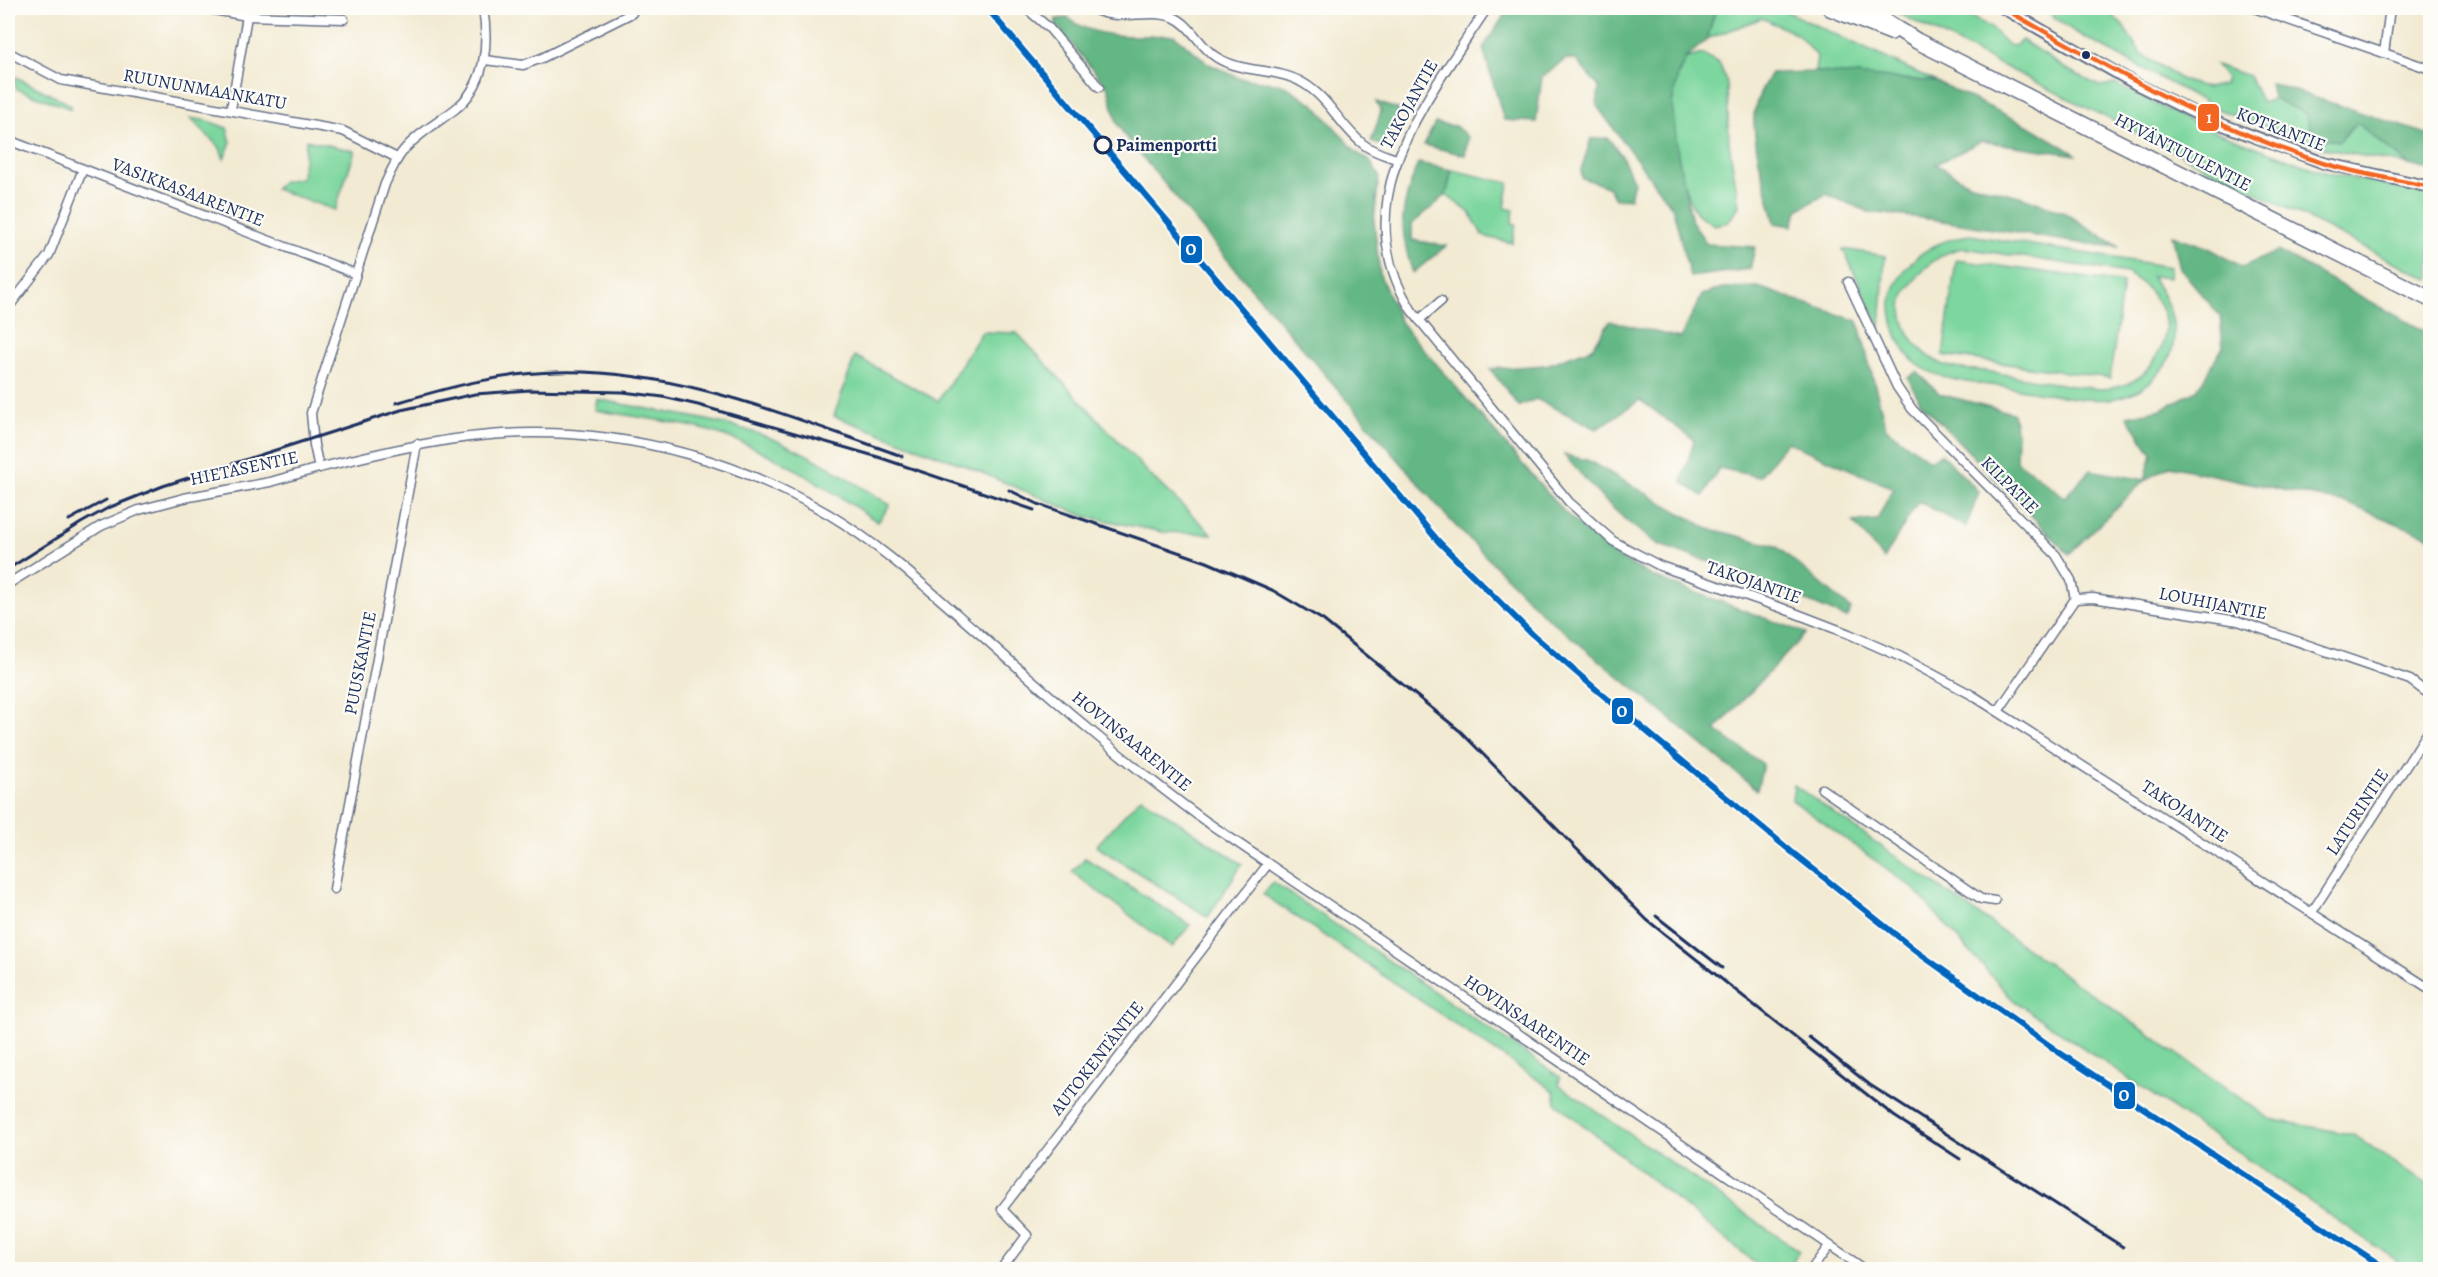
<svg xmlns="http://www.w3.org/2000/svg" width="2438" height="1277" font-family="Alegreya,serif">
<rect width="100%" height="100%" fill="#fdfcf7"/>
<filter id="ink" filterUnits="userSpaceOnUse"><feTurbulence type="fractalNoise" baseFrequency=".0167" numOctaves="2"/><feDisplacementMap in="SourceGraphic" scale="12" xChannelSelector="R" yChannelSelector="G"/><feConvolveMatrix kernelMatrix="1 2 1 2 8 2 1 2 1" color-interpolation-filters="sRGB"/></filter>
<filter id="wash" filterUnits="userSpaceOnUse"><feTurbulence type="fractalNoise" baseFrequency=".008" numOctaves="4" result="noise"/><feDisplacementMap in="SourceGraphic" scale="24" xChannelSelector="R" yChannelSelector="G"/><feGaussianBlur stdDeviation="1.35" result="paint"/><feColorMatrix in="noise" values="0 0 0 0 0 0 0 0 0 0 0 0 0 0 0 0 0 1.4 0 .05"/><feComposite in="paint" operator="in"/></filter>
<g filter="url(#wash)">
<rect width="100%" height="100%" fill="#f2ead2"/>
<!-- green -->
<g fill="#7bd69d" stroke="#4b827e" stroke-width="1.5" fill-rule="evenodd">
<polygon points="1716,8 1779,8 1937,82 1815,72 1817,56 1798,35 1762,18 1707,39"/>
<polygon points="1888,8 1955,8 1990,27 2009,46 2016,45 2022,40 2066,69 2099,86 2115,84 2203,127 2320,171 2430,195 2430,280"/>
<polygon points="2045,8 2106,8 2123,26 2142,55 2184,81 2208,88 2224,84 2226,78 2216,65 2249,76 2262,103 2273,99 2305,113 2357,123 2409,165 2327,149 2220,110 2075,32 2055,18"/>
<path d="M1703,54L1720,64L1727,84L1729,143L1739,206L1728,222L1714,225C1709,221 1702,218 1698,214C1682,197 1669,125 1672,102C1674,86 1679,72 1686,58Z"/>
<polygon points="10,74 71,105 71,109 17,89"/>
<polygon points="190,118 208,121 227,128 231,142 224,159 220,148"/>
<polygon points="306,140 355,151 335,210 275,189 283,181 302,178"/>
<polygon points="1452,170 1509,183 1505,208 1514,210 1512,223 1516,225 1512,243 1483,236 1470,213 1446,195"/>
<path d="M1970,235L2170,267L2169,278L2151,276C2176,311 2187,349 2151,381C2139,392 2126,397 2110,399C2078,402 2043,392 2011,388C1980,383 1944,383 1918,365C1898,350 1884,310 1895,287C1909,255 1937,240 1970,235ZM1964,248L2127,273C2149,286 2172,312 2164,339C2158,360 2145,378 2124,385C2117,387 2108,389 2101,389C2062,386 2023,377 1985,371C1971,369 1952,370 1940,363C1911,349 1888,310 1913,282C1927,265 1942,251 1964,248Z"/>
<polygon points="1843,249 1885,256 1880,327"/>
<polygon points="1956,260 2123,283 2110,378 1943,355"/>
<polygon points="982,332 1017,333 1151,476 1212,534 1162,532 1084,516 961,464 834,416 855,356 938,401"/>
<path d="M597,399C652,411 712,417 765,436C809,452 850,480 890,505L878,522C825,487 774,451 713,432C677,421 633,417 595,410Z"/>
<polygon points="1794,785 2270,1119 2354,1135 2430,1187 2430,1269 2409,1269 2013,1000 1913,888 1792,800"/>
<polygon points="1141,797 1242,864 1208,917 1096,846"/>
<polygon points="1085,858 1190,925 1172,947 1072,872"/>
<polygon points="1273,882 1560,1077 1559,1085 1799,1251 1789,1269 1763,1269 1556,1103 1554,1091 1263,894"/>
</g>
<!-- forest -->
<g fill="#64b784" stroke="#407371" stroke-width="1.5">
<polygon points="1509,8 1716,8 1707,39 1686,58 1678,74 1672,104 1678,155 1692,222 1707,244 1755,247 1750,269 1690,277 1673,209 1597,106 1599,87 1576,60 1566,59 1542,77 1536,122 1504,120 1483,48"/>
<path d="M1068,18C1097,41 1139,36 1174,35L1209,64L1239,78L1282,84L1314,104L1356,152L1370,161L1379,176L1374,220L1380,275L1401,323L1563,511L1609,552L1653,577L1806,633L1715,730L1763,764L1757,790L1543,614L1449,519L1246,282L1125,136L1117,123L1108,88L1056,25V19Z"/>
<path d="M1820,72L1937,82L2033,128L2077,155L1981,141L1936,164L1968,183L2023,197L2067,214L2119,247L2072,242L1930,219L1869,212L1826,194L1799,209L1792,226L1775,223C1767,190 1755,155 1754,121C1753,105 1763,86 1771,73Z"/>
<polygon points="2270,83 2430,135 2430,170 2409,165 2357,123 2339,141 2314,138 2305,113 2273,99"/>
<polygon points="1376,102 1400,110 1390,128 1385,147 1371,142 1381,112"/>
<polygon points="1435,123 1455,126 1468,137 1465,155 1424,145"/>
<polygon points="1608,138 1622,156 1634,182 1630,198 1615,199 1608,187 1582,178 1581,170 1591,139"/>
<path d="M1418,163L1452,170L1446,195L1412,224V240L1446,246L1413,273C1397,225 1401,209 1418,163Z"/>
<polygon points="2172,235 2209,248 2242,267 2278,251 2430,334 2430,537 2346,503 2170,466 2145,480 2069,554 1921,403 1908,378 1917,372 1940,394 2013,413 2017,434 2016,460 2065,497 2090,470 2145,480 2152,454 2127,416 2162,409 2197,390 2223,347 2220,316 2180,268"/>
<polygon points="1758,287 1858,321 1886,428 1929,460 1941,454 1979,492 1966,527 1918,501 1884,559 1853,522 1877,520 1893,488 1787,442 1759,477 1719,468 1703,496 1682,482 1694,440 1640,400 1597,429 1536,399 1519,406 1490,369 1546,365 1592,348 1610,321 1680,338 1702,295 1722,288"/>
<polygon points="1564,455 1587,460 1707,528 1776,546 1851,609 1847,618 1733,570 1657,544 1628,522 1602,498"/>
</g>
</g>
<g filter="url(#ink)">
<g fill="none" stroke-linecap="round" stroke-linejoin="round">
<!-- minor casing -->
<g stroke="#667087" stroke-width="11">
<g id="minor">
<polyline points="203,8 247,16 344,19"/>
<polyline points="1026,8 1049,28 1099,87"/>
<path d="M1092,8C1117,23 1147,8 1173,17C1191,24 1200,47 1216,57C1242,74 1276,67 1303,83C1329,98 1340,126 1363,144C1373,152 1385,155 1396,159"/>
<path d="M1487,8C1428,99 1341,200 1412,311L1569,502L1613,541L1660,566L1779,607L1849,634L1901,657L1972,695L2430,989"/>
<polyline points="2254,8 2430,69"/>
<polyline points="8,52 61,80 343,131 397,158"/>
<polyline points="2384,53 2390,8"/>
<polyline points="485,60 523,65 542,58 632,13 631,8"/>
<polyline points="231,109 247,16"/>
<polyline points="8,140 356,274"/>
<polyline points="1848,282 1897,387 1912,409 2056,555 2071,580 2075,599 1999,710"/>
<polyline points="8,308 49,255 83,169"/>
<polyline points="1419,320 1441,301"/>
<path d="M319,468C390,450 461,433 535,433C638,433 741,462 830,515C885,548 932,593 981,635C1053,699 1126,763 1204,820L1866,1270"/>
<path d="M8,584L101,526L139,510L184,498L270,482L319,468L314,445L311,413L385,184C390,173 395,161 403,151C416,135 437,123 454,110C486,86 489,44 483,8"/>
<polyline points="2075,599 2093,598 2238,621 2410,680 2430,695"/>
<polyline points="1822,789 1981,899 1995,901"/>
<polyline points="334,889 417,444"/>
<polyline points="2312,912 2430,729"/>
<polyline points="1001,1270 1027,1235 1002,1209 1268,864"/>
<polyline points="1811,1270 1829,1246"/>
</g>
</g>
<!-- tertiary casing -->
<g stroke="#667087" stroke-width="14">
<polyline id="tertiary" points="2003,8 2136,84 2205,118 2324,163 2430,187"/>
</g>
<!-- trunk casing -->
<g stroke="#667087" stroke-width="18">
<g id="trunk">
<polyline points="1830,8 1891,32"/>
<polyline points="1864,8 1917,41 2430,299"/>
</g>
</g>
<!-- minor -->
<use href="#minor" stroke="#fff" stroke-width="8"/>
<!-- tertiary -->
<use href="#tertiary" stroke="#fff" stroke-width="10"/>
<!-- trunk -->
<use href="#trunk" stroke="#fff" stroke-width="15"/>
<!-- rail -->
<g stroke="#1b2f5e" stroke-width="3">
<path d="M396,403C449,387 502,373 557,372C678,369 790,417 902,456"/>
<polyline points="1009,490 1038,504 1207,562 1272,590 1323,620 1460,731 1647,920 1894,1116 1960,1159"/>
<polyline points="69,520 106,500"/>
<polyline points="8,569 81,523 108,508 163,486 401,410 475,394 530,390 623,392 663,397 698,405 878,457 1034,510"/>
<polyline points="1656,916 1722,968"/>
<polyline points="1809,1037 1870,1085 2123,1247"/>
</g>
<!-- bus-1 casing -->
<g stroke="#fdfcf7" stroke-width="9">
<path id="bus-1" d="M2003,8C2107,67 2209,126 2323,163C2358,174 2395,179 2430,187"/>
</g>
<!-- bus-1 -->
<use href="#bus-1" stroke="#f26522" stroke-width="4.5"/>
<!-- rail-1 casing -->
<g stroke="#fdfcf7" stroke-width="10">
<polyline id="rail-1" points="987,8 1439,542 1532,634 1598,691 1793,853 1920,954 2060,1053 2388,1270"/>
</g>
<!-- rail-1 -->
<use href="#rail-1" stroke="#0065bd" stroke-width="6"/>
</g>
</g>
<!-- markers -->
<circle fill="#1b2f5e" stroke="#fdfcf7" stroke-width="2" cx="2086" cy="55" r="5"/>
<circle fill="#fdfcf7" stroke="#1b2f5e" stroke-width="3" cx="1103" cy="145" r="8"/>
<g text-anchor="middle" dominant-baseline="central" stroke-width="4.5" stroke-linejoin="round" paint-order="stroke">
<!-- street labels -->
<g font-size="18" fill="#1b2f5e" stroke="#fdfcf7">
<text transform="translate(205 89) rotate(10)">RUUNUNMAANKATU</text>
<text transform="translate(1409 104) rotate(-61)">TAKOJANTIE</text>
<text transform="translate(2281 129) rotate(21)">KOTKANTIE</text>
<text transform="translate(2183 152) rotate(27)">HYVÄNTUULENTIE</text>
<text transform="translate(188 192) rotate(21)">VASIKKASAARENTIE</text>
<text transform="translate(244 468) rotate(-12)">HIETASENTIE</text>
<text transform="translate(2010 485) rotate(45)">KILPATIE</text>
<text transform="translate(1754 582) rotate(19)">TAKOJANTIE</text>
<text transform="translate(2213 603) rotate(11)">LOUHIJANTIE</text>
<text transform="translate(360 663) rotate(-79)">PUUSKANTIE</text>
<text transform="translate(1132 741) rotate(39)">HOVINSAARENTIE</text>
<text transform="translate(2185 811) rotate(33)">TAKOJANTIE</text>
<text transform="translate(2357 812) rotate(-57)">LATURINTIE</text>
<text transform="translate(1527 1020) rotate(34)">HOVINSAARENTIE</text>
<text transform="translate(1097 1058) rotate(-52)">AUTOKENTÄNTIE</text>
</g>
<!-- stop labels -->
<g font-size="18" font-weight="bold" fill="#1b2f5e" stroke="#fdfcf7" text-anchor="start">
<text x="1116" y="145">Paimenportti</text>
</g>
</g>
<g stroke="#fdfcf7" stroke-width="2">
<rect x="2197" y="103" width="23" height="29" rx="6" fill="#f26522"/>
<rect x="1180" y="235" width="23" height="29" rx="6" fill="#0065bd"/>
<rect x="1611" y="697" width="23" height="28" rx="6" fill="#0065bd"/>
<rect x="2113" y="1081" width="23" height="29" rx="6" fill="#0065bd"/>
</g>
<g font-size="16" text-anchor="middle" font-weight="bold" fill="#fff">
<text x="2209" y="123">1</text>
<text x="1191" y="255">O</text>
<text x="1622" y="717">O</text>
<text x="2124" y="1101">O</text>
</g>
<!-- margin -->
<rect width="2438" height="1277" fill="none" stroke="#fdfcf7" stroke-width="30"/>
</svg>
